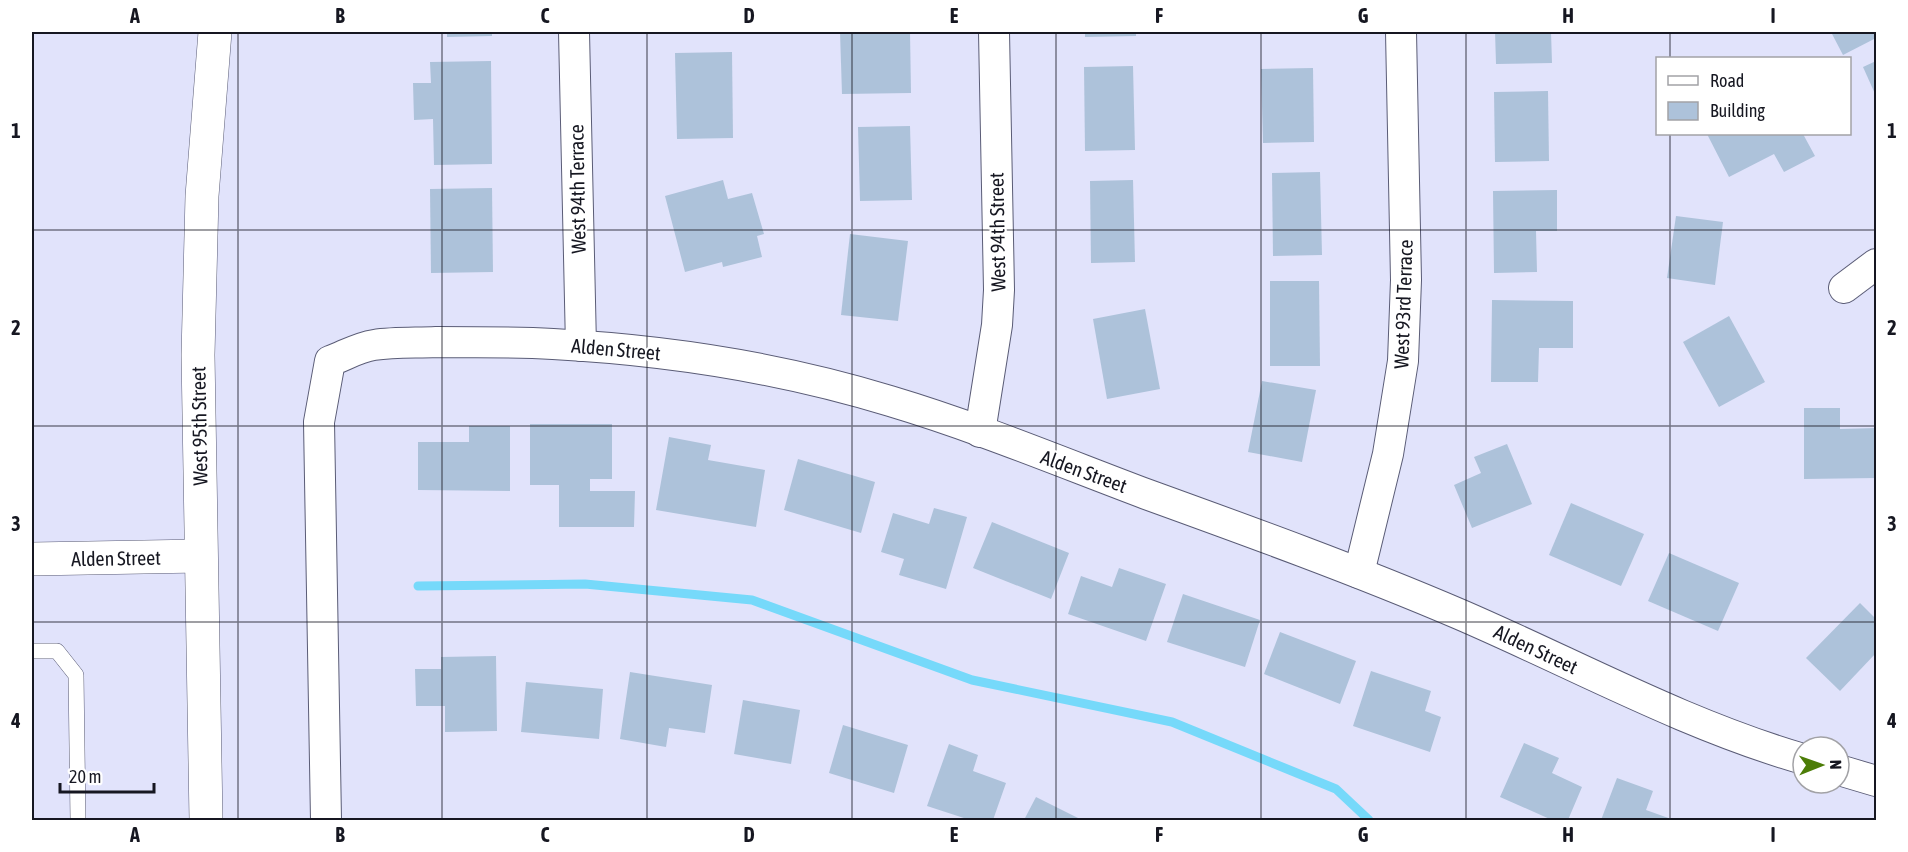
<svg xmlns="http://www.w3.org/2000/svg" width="1908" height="852" font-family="'Asap Condensed',sans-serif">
<rect width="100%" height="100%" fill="#e1e3fb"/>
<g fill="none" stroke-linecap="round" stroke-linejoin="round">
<!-- stream -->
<polyline stroke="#76d9fa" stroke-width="9" points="418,586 585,584 752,600 972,680 1172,722 1336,789 1369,820"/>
</g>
<!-- building -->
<g fill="#adc2da">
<polygon points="447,32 492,32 492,36 447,37"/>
<polygon points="840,32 910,32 911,93 842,94"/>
<polygon points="1085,32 1136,32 1136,36 1085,37"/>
<polygon points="1495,32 1551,32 1552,63 1496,64"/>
<polygon points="1831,32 1876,32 1876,38 1843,55"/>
<polygon points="732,52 733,138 677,139 675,53"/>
<polygon points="491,61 492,164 434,165 433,119 414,120 413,83 431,83 430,62"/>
<polygon points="1876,61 1876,96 1863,67"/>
<polygon points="1133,66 1135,150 1085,151 1084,67"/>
<polygon points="1313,68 1314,142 1263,143 1261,69"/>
<polygon points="1548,91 1549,161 1495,162 1494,92"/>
<polygon points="910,126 912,200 860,201 858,127"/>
<polygon points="1707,134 1803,134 1815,156 1784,172 1774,154 1729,177"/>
<polygon points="1320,172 1322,255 1273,256 1272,173"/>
<polygon points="723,180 728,199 752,193 764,234 757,236 762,257 723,267 722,262 685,272 665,196"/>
<polygon points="1133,180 1135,262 1091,263 1090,181"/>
<polygon points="492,188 493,272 431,273 430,189"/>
<polygon points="1557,190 1557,231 1536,231 1537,272 1494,273 1493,191"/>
<polygon points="1676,216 1723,222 1715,285 1667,278"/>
<polygon points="850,234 908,241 898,321 841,315"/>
<polygon points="1270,281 1319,281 1320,366 1270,366"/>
<polygon points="1492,300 1573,301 1573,348 1539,348 1538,382 1491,382"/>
<polygon points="1145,309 1160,389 1107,399 1093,319"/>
<polygon points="1729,316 1765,382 1719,407 1683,342"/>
<polygon points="1262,381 1316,390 1302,462 1248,452"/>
<polygon points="1804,408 1840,408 1840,429 1876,428 1876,478 1804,479"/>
<polygon points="530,424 612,424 612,479 590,479 590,491 635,491 634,527 559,527 559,485 530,485"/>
<polygon points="469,426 510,426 510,491 418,490 418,442 469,442"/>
<polygon points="669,437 711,445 708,460 765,470 756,527 656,510"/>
<polygon points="1507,444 1532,504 1472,528 1454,485 1481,473 1474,457"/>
<polygon points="798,459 875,482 861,533 784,510"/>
<polygon points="1571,503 1644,534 1621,586 1549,555"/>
<polygon points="934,508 967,517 946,589 899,575 904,559 881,552 893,513 929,524"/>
<polygon points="992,522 1069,553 1051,599 973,568"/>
<polygon points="1669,553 1739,583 1718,631 1648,601"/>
<polygon points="1119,568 1166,584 1146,641 1068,614 1081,576 1112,587"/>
<polygon points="1183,594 1260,620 1245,667 1167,642"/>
<polygon points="1860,603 1876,619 1876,653 1840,691 1806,658"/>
<polygon points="1280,632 1356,661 1340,704 1264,674"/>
<polygon points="496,656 497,731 445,732 445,706 416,706 415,669 441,669 441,657"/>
<polygon points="1371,671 1431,691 1425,711 1441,717 1430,752 1353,726"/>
<polygon points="630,672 712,685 705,733 669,728 666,747 620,739"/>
<polygon points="526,682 603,689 599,739 521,732"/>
<polygon points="743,700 800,710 791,764 734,754"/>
<polygon points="843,725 908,745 894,793 829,773"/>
<polygon points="1524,743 1559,758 1552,773 1582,787 1568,820 1552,820 1500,797"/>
<polygon points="949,744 978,755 973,771 1006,783 993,820 970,820 927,806"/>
<polygon points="1617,778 1653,791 1646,810 1674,820 1601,820"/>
<polygon points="1036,797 1082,820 1024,820"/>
</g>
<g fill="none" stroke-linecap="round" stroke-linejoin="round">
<!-- lane casing -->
<g stroke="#5a5c76" stroke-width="16">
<polyline id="lane" points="32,651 57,651 76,675 78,820"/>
</g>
<!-- street casing -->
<g stroke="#5a5c76" stroke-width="32">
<g id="street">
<polyline points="574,32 581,346"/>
<polyline points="1844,288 1876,264"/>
<polyline points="980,432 997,325 999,290 994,32"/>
<polyline points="1359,573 1388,454 1403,361 1406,280 1401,32"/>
<polyline points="1839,770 1876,781"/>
<path d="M326,820L319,422L330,361C344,356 359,347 374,345C394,342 416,343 436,342C475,342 514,342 553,344C666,350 782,368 890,401C977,427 1061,462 1146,494C1251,532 1356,570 1459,614C1573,663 1683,724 1803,759"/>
</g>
</g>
<!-- secondary casing -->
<g stroke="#5a5c76" stroke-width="34">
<g id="secondary">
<polyline points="32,559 200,556"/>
<polyline points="206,820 198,355 202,196 215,32"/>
</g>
</g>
<!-- lane -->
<use href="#lane" stroke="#fff" stroke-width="15"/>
<!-- street -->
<use href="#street" stroke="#fff" stroke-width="30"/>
<!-- secondary -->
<use href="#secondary" stroke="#fff" stroke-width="33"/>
</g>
<!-- grid -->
<path fill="none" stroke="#161721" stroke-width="1.5" stroke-opacity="0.55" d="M238,32V820M442,32V820M647,32V820M852,32V820M1056,32V820M1261,32V820M1466,32V820M1670,32V58M1670,134V820M32,230H1876M32,426H1876M32,622H1876"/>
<g text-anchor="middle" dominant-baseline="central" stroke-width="4.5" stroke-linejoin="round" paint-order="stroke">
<!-- street labels -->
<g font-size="20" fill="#161721" stroke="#fff">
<text transform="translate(577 189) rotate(-91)">West 94th Terrace</text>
<text transform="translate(997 232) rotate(-91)">West 94th Street</text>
<text transform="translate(1403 304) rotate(-88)">West 93rd Terrace</text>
<text transform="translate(616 349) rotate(5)">Alden Street</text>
<text transform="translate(199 426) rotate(-91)">West 95th Street</text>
<text transform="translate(1084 471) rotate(20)">Alden Street</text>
<text transform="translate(116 558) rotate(-1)">Alden Street</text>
<text transform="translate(1536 649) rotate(25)">Alden Street</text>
</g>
</g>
<!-- border -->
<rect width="1908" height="852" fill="none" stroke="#ffffff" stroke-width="66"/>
<!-- legend -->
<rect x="1656" y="57" width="195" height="78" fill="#ffffff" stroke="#a2a2a6" stroke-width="1.5"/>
<rect x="1668" y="76" width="30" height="9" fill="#ffffff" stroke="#a2a2a6" stroke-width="1.5"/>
<text x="1710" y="87" font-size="18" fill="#161721">Road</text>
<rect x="1668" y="102" width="30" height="18" fill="#adc2da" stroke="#a2a2a6" stroke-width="1.5"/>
<text x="1710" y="117" font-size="18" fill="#161721">Building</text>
<!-- north arrow -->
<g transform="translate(1821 765) rotate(89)"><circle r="28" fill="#ffffff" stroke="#a2a2a6" stroke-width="1.5"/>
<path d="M0-4.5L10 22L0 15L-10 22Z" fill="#4c7d07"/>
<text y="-9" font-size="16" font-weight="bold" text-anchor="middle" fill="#161721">N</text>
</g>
<!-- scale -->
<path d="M60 783v9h94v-9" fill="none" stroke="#161721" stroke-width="3"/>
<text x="69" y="783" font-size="18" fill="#161721" stroke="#ffffff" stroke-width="4.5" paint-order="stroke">20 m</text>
<rect x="33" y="33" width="1842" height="786" fill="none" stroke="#161721" stroke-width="2"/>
<g font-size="20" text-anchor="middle" font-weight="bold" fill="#161721">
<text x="135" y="23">A</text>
<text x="340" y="23">B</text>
<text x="545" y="23">C</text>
<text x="749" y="23">D</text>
<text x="954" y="23">E</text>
<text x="1159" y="23">F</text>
<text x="1363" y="23">G</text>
<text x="1568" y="23">H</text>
<text x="1773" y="23">I</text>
<text x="16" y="138">1</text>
<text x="1892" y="138">1</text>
<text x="16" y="335">2</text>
<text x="1892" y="335">2</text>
<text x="16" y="531">3</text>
<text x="1892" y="531">3</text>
<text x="16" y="728">4</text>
<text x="1892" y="728">4</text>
<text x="135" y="842">A</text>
<text x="340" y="842">B</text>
<text x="545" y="842">C</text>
<text x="749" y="842">D</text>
<text x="954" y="842">E</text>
<text x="1159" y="842">F</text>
<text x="1363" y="842">G</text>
<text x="1568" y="842">H</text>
<text x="1773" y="842">I</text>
</g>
</svg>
